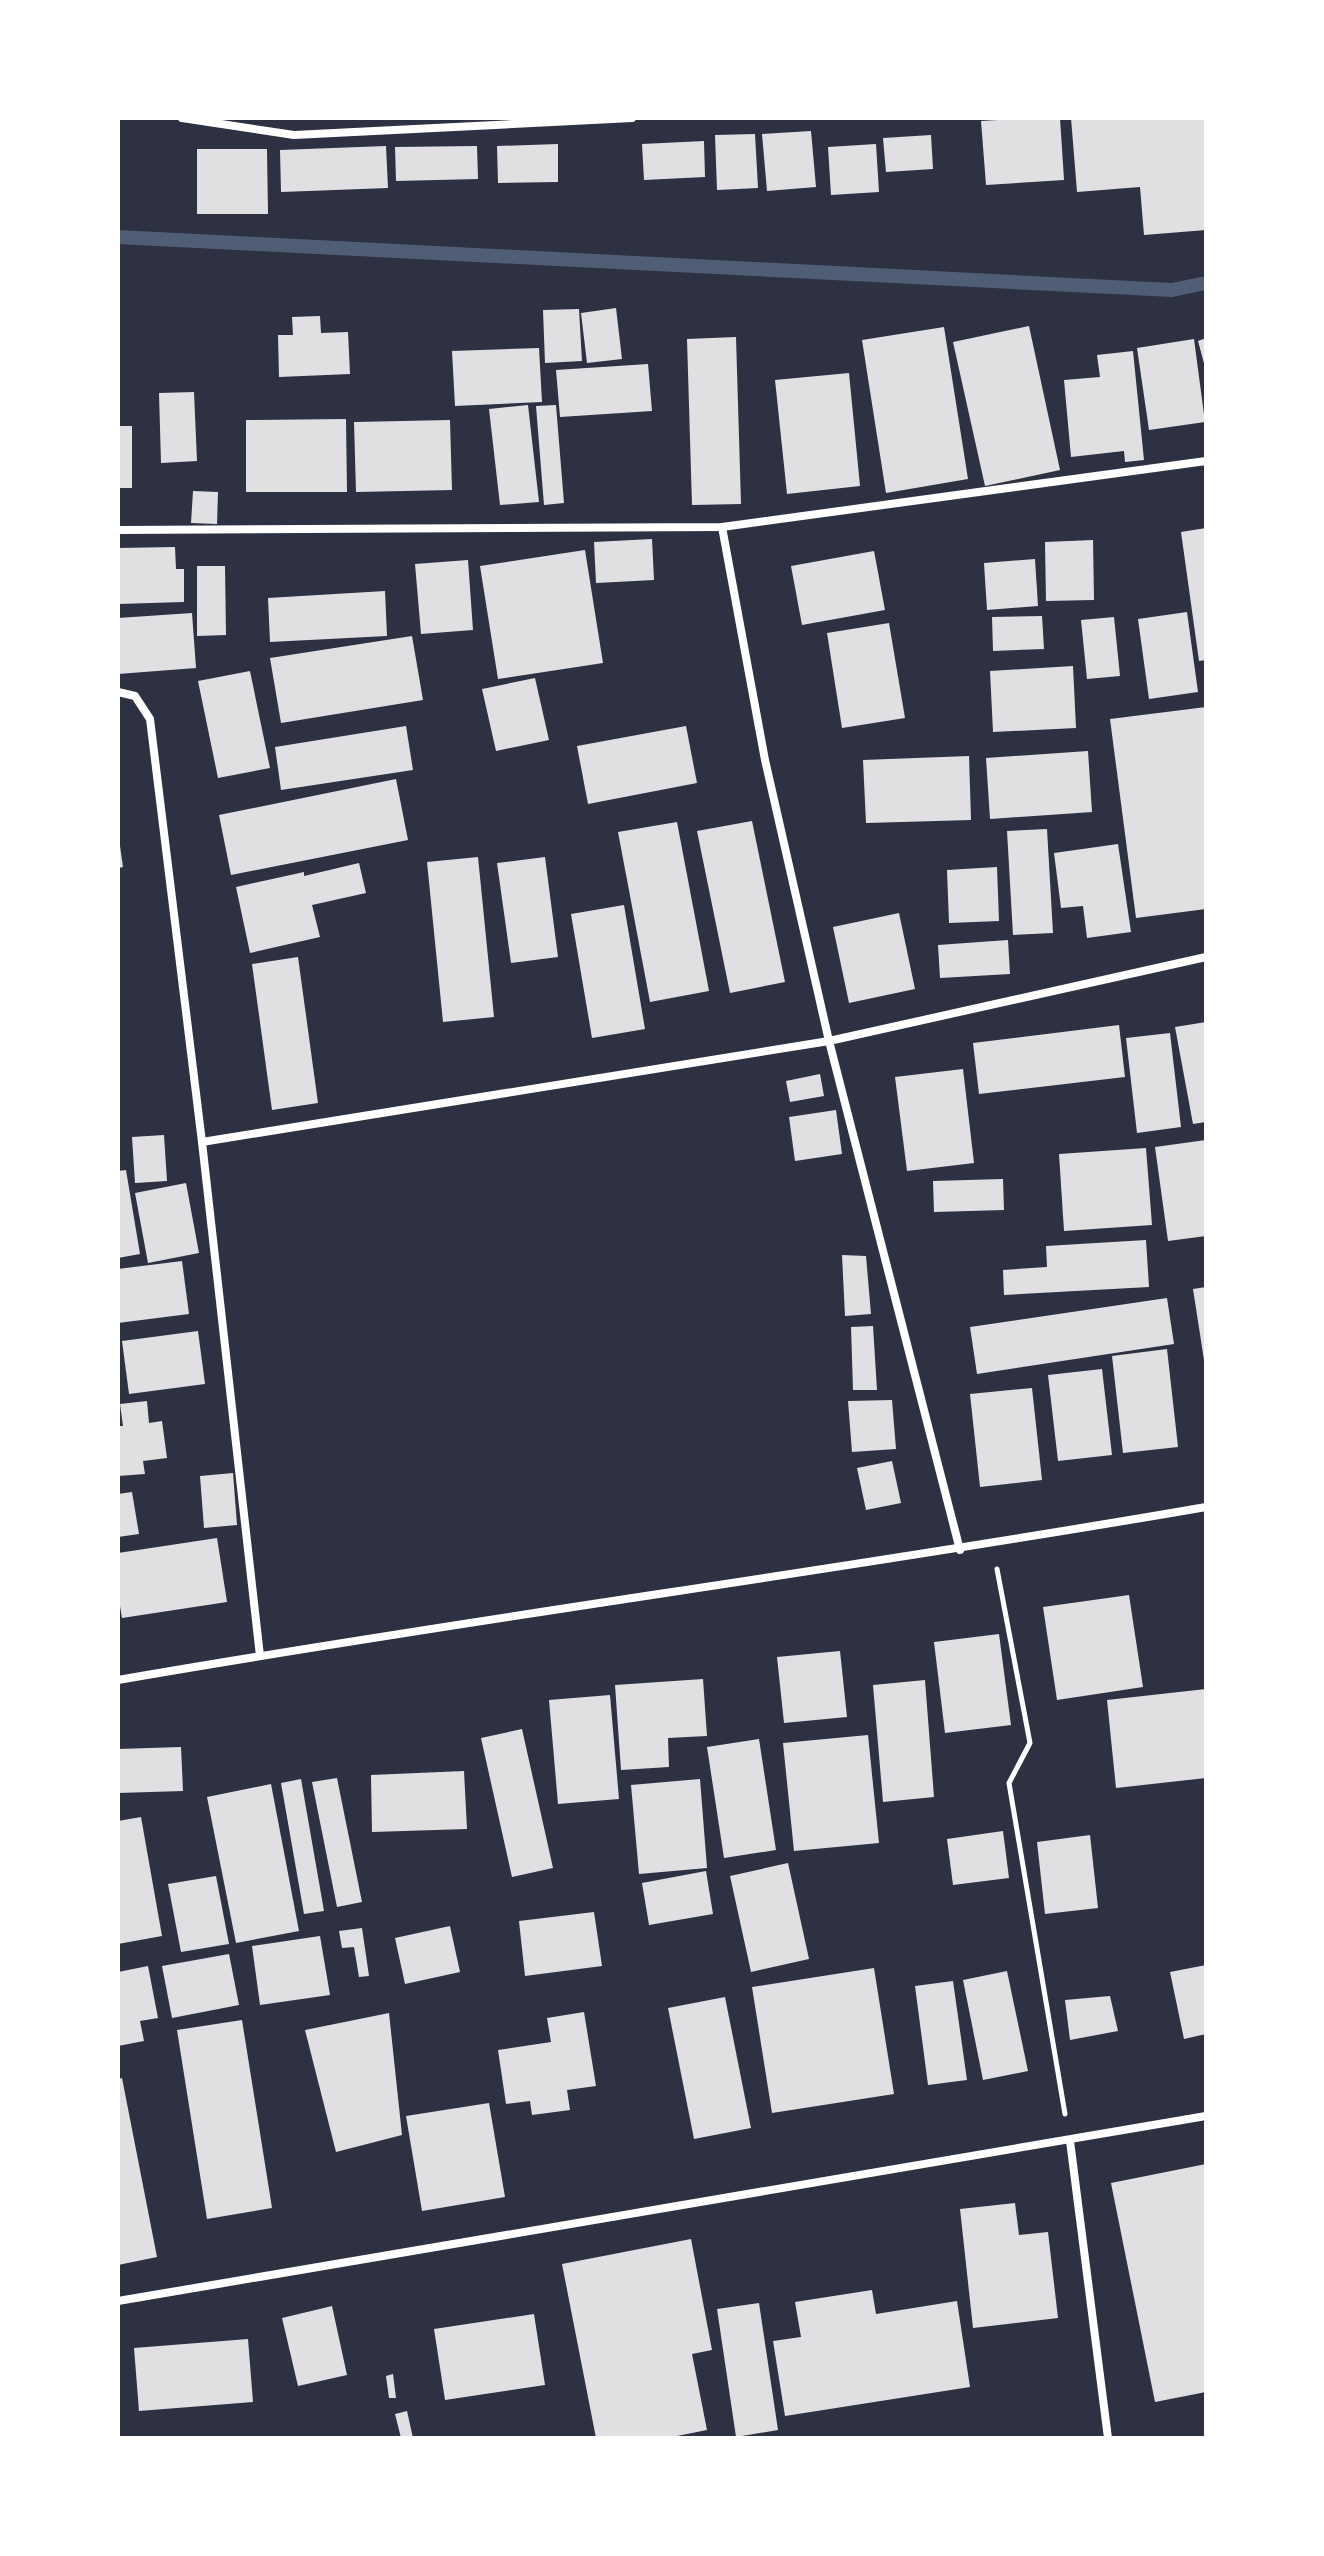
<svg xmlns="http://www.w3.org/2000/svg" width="1324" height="2556" font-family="Rubik,sans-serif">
<rect width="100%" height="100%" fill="#2d3142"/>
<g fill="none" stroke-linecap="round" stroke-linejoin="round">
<!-- stream -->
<polyline stroke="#4f5d75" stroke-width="14" points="118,237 1172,290 1206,283"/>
</g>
<!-- building -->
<g fill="#e0e0e3">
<polygon points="1032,118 1060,118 1064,180 986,185 981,121"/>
<polygon points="1071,118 1206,118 1206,230 1144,235 1140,187 1077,192"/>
<polygon points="811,131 816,187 767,191 762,134"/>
<polygon points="755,134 758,188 717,190 715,135"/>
<polygon points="931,135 933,169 886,172 883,138"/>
<polygon points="704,141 705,177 644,180 642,144"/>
<polygon points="558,144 558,182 498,183 497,146"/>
<polygon points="876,144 879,192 831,195 828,147"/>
<polygon points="386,146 388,188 281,192 280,150"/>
<polygon points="477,146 478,179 396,181 395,147"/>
<polygon points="197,149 267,149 268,214 197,214"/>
<polygon points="616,308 622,359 587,363 581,313"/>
<polygon points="579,309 582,361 545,363 543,310"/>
<polygon points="320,316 321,333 348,332 350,374 279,377 278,335 293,335 292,317"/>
<polygon points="1029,326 1060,470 985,486 953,342"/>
<polygon points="944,327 968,479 886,493 862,340"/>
<polygon points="736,337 741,504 692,505 687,339"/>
<polygon points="1206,338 1206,367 1205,367 1198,341"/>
<polygon points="1194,339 1205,422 1149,430 1137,348"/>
<polygon points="539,348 542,402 455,406 452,351"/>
<polygon points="1133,351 1144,460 1125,462 1124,451 1071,457 1064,380 1100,377 1097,355"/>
<polygon points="648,364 652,411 560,417 556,370"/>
<polygon points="849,373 860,486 787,494 775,380"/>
<polygon points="194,392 197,461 161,463 159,393"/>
<polygon points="528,405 539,502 500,505 489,409"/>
<polygon points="556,405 564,503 544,505 536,406"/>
<polygon points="346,419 347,492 246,492 246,420"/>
<polygon points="450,420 452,490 356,492 354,422"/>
<rect x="118" y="426" width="14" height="62"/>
<polygon points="193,491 218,492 217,524 191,523"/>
<polygon points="1206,528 1206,660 1199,661 1181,532"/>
<polygon points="652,539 654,580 596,583 594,542"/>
<polygon points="1093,540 1094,600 1046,601 1045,542"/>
<polygon points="175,547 176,569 184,569 184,602 118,604 118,548"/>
<polygon points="585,550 603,663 498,679 480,566"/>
<polygon points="874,551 885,610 802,625 791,566"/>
<polygon points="1035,559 1038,606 987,610 984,563"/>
<polygon points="468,560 473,630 421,634 415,564"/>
<polygon points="197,566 225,566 226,635 197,636"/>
<polygon points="385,591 387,636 270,642 268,598"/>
<polygon points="1187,612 1198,692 1149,699 1138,619"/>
<polygon points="192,613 196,668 118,674 118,618"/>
<polygon points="1042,616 1044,649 993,651 992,617"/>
<polygon points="1114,617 1120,676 1087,679 1081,620"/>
<polygon points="889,623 905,718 842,728 827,633"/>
<polygon points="412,636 423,700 281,723 270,658"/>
<polygon points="1073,666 1076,728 993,732 990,671"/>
<polygon points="250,671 270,768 218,778 198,681"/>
<polygon points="535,678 549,740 496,751 482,689"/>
<polygon points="1206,707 1206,909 1136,918 1110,719"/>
<polygon points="406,726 413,770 281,790 275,747"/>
<polygon points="686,726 697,783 588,804 577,746"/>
<polygon points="1088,751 1092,812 990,819 986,758"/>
<polygon points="969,756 971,820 866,823 863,760"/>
<polygon points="396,779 408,840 231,875 219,815"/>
<polygon points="752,821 785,982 730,993 697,831"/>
<polygon points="677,822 709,991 650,1002 618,832"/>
<polygon points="1047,829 1053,933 1013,935 1007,831"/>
<polygon points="1118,844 1131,932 1087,938 1083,906 1061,908 1054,853"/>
<polygon points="120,846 123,867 118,868 118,847"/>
<polygon points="478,857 494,1017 443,1022 427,862"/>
<polygon points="545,857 558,957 511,963 497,863"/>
<polygon points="359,863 366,893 312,905 320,937 250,953 236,887 304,872 304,876"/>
<polygon points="997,867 999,921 949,923 947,870"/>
<polygon points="624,905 645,1029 592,1038 571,914"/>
<polygon points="899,913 915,989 849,1003 833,927"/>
<polygon points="1008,940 1010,974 940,978 938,945"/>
<polygon points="298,957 318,1103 272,1110 252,964"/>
<polygon points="1206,1022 1206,1122 1193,1124 1175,1027"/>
<polygon points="1119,1025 1125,1077 979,1094 973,1043"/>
<polygon points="1170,1033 1181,1127 1137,1133 1126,1038"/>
<polygon points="963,1069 974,1163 907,1171 895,1077"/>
<polygon points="820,1074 824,1096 790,1102 786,1081"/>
<polygon points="836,1110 842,1154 795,1161 789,1117"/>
<polygon points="164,1135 167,1181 135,1183 132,1137"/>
<polygon points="1206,1140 1206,1236 1168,1241 1155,1147"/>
<polygon points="1146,1148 1152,1225 1064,1231 1059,1154"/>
<polygon points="126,1170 140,1254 118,1258 118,1171"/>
<polygon points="1003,1179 1004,1210 934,1212 933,1181"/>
<polygon points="186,1183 199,1253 148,1263 135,1193"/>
<polygon points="1146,1240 1149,1287 1004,1295 1003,1270 1047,1267 1046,1246"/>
<polygon points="842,1255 866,1256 871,1314 845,1316"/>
<polygon points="182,1261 189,1314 118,1323 118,1269"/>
<polygon points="1206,1287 1206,1360 1204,1360 1193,1289"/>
<polygon points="1167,1298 1174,1344 977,1374 970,1327"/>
<polygon points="873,1326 877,1390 853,1390 851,1327"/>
<polygon points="198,1331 205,1384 129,1394 122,1341"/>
<polygon points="1167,1349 1178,1447 1123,1453 1112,1356"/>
<polygon points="1102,1369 1112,1455 1058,1461 1048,1375"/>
<polygon points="1032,1388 1042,1480 980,1487 970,1394"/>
<polygon points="892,1400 896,1449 852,1452 848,1401"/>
<polygon points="147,1401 149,1423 162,1421 167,1458 143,1461 145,1474 118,1476 118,1426 123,1426 120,1404"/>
<polygon points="892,1461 901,1503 866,1510 857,1468"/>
<polygon points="233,1473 237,1525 204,1528 200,1476"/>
<polygon points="132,1492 139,1534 118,1537 118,1494"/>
<polygon points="217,1538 227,1602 122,1618 118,1594 118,1553"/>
<polygon points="1129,1595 1143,1687 1057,1700 1043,1607"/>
<polygon points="999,1634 1011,1725 945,1733 934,1642"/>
<polygon points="840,1651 847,1717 784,1723 777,1657"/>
<polygon points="703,1679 707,1736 668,1738 669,1767 621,1770 615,1685"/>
<polygon points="925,1680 934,1797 883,1802 873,1685"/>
<polygon points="1206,1689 1206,1778 1116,1788 1107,1700"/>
<polygon points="610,1695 619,1799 558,1804 549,1700"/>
<polygon points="522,1729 553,1868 512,1877 481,1738"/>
<polygon points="868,1735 879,1843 794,1851 783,1743"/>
<polygon points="759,1739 776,1850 724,1858 707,1747"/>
<polygon points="181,1747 183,1791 118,1793 118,1749"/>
<polygon points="464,1771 467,1829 372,1832 371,1775"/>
<polygon points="337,1778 362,1902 337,1907 312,1782"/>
<polygon points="301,1779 324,1911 304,1914 281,1783"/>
<polygon points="700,1779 707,1868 639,1874 631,1785"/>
<polygon points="271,1784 299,1931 236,1943 207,1797"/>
<polygon points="141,1817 162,1936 118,1944 118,1821"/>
<polygon points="1003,1831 1009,1878 953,1885 947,1839"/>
<polygon points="1090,1835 1098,1908 1045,1914 1037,1842"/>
<polygon points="788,1863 809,1959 751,1972 730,1876"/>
<polygon points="706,1871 713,1914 649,1925 642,1883"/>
<polygon points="216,1876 229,1944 181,1952 168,1884"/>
<polygon points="594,1912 602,1966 525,1976 519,1921"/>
<polygon points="450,1926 460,1972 405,1984 395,1938"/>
<polygon points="362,1928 369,1976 359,1977 354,1947 342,1948 339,1931"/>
<polygon points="320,1936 330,1995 260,2005 252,1946"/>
<polygon points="229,1954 239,2005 172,2018 162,1966"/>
<polygon points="1206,1965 1206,2034 1184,2039 1170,1972"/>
<polygon points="148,1966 158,2018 140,2021 144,2041 118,2046 118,1972"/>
<polygon points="874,1968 894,2094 772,2113 752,1987"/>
<polygon points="1007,1971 1028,2071 983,2080 963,1980"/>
<polygon points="953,1981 967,2080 928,2085 915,1986"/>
<polygon points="1110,1996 1118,2031 1070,2040 1065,2000"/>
<polygon points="725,1997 751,2128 694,2139 668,2008"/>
<polygon points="584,2012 596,2086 567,2090 570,2110 532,2115 530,2101 506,2104 498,2050 551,2042 547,2018"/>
<polygon points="389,2013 402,2135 336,2152 305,2030"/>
<polygon points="242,2020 272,2208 207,2219 177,2030"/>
<polygon points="122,2078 157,2257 118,2265 118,2079"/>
<polygon points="489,2103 505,2197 422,2211 406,2116"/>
<polygon points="1206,2164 1206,2392 1155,2402 1111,2183"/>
<polygon points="1015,2203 1019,2235 1048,2232 1058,2318 973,2328 960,2209"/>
<polygon points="691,2239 712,2350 692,2354 707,2430 667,2438 596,2438 562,2264"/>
<polygon points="872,2290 876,2314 957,2301 970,2387 785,2416 773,2341 801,2337 795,2302"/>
<polygon points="759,2303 778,2430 736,2437 717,2309"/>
<polygon points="332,2306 347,2375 298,2386 282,2318"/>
<polygon points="534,2314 545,2385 445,2400 434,2329"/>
<polygon points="248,2339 253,2402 139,2411 134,2348"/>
<polygon points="393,2374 396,2398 389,2398 386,2376"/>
<polygon points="407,2411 413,2438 401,2438 395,2414"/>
</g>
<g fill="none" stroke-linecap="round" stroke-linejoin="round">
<!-- path -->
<polyline stroke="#fff" stroke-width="5" points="997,1569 1030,1743 1009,1783 1065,2114"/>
<!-- minor -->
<g stroke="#fff" stroke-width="8">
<polyline points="182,118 294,135 632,118"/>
<polyline points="722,527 765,760 829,1041 960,1550"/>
<polyline points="118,530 722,527 1206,461"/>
<polyline points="118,692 135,696 150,719 202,1142 260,1656"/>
<polyline points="202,1142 829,1041 1206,957"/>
<path d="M118,1680C480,1617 844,1570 1206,1507"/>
<polyline points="1070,2141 1108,2438"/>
<polyline points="118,2301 1206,2116"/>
</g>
</g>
<!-- border -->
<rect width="1324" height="2556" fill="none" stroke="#ffffff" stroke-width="240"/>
</svg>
